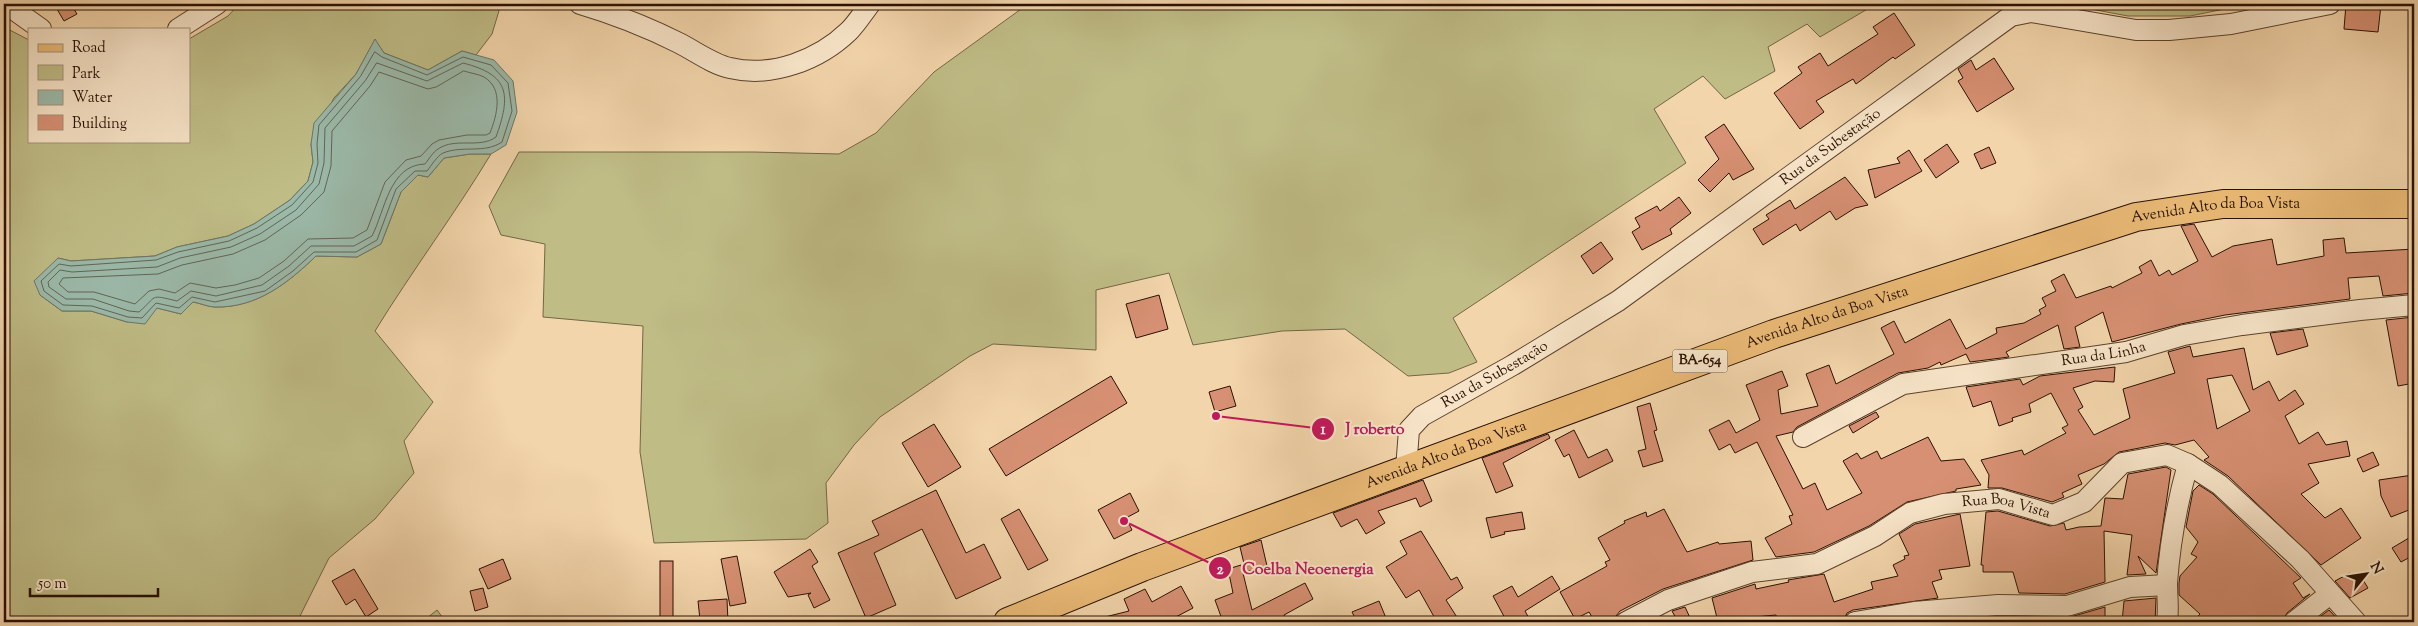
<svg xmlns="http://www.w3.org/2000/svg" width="2418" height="626" font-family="'Sorts Mill Goudy',serif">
<rect width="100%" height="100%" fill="#f3d5ab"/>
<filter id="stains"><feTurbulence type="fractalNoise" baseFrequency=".004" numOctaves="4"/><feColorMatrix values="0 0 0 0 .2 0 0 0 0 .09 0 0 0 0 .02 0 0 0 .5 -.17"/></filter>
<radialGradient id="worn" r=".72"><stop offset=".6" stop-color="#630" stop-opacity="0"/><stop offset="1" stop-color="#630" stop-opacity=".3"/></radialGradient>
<!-- green -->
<g fill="#bfbc86" stroke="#746644">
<path d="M239,4H501L492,34L476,55L462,51L428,70L384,53L375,40L356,74L334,98L311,144L313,162L308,181L290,200L254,224L228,236L177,247L155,256L71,261L58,258L40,295L62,311H91L127,322L157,308L181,314L193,302C200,303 208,307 215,307C256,308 288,283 316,256L357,257L381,244L401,192L418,175L428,177L444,158L470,154H491C454,215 412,271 375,331L433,402L404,441L414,473L375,519L329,558L299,618L317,622H4V27L29,40V141H189V39L228,16Z"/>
<polygon points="1028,4 1876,4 1820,37 1807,24 1768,47 1775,71 1725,99 1703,76 1654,109 1686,163 1453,318 1477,362 1449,373 1408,376 1345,329 1282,331 1193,345 1169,273 1096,290 1096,350 993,344 970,356 880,417 854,445 826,483 828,523 806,539 654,543 640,452 643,326 543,317 545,244 501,235 489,206 519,152 754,152 839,154 876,133 934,72"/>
<polygon points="2064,4 2249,4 2190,16 2128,16"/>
<polygon points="437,610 446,622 422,622"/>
</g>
<!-- water -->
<path fill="#9bb9a9" stroke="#6d7666" d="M375,39L384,53L428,70L462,51L494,60L513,81L517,112L506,145L491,154H470L444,158L428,177L418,175L401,192L381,244L357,257L316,256C288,283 257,308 215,307C208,307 200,303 193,302L181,314L157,308L145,324L127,322L91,311H62L40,295L34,281L58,258L71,261L155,256L177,247L228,236L254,224L290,200L308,181L313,162L311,144L314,123L356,74Z"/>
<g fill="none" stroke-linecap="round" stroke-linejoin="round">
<!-- shore -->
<g stroke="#626556" stroke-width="1">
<path d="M375,52L382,57L427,75L463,57L491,65L508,83L512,111L502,142C484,154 463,145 443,153C437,156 431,166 427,171H415L396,189L377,240L356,252H314L293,271L265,291L215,302L192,297L179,308L156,303L142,318L128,317L92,306L63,305L44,291L41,281L59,264L71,266L156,260L178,252L229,241L257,228L292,205L313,182L318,163L317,144L319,125L360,77Z"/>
<path d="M377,63L427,81L463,63C510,75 511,95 496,137C480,149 455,137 438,149C433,152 429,159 425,164C389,165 385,211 372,236L354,246H311L289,266L262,285L216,296L191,291L177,301C148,294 158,296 139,312L129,311L93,299H66L49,287L48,282L60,270L72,272L157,267L180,258L231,247L260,234L296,210L319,184L324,163L325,128L365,81Z"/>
<path d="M464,71C470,73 478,74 484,77C504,89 497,115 490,133L486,135H467L439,140L432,144L421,156L406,160L385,182L367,230L353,238L308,239L284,261L259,278L235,285L216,288L190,283L175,293L159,289L149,291L135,304L94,292H68L59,284L63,278L158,274L182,265L233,254L265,240L301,215L324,192L331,166L332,131L370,86L379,72L428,89L436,87Z"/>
</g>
</g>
<!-- building -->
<g fill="#d79073" stroke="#291102" fill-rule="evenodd">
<polygon points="54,4 71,4 77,14 64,21"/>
<polygon points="2346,4 2381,5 2378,32 2344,29"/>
<polygon points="1894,13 1915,45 1895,59 1893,57 1856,84 1853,79 1816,101 1824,112 1800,129 1774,93 1802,73 1798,67 1820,53 1828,66 1878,34 1873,27"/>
<polygon points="1994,58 2014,89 1977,112 1958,81 1963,78 1958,69 1971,60 1976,70"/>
<polygon points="1724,124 1754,169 1733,180 1729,173 1710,192 1698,180 1719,159 1705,137"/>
<polygon points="1947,144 1959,162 1936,178 1924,160"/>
<polygon points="1989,147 1996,163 1981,169 1974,154"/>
<polygon points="1909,150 1922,171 1875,198 1868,170 1900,163 1897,158"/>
<polygon points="1845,177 1868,205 1855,208 1836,220 1830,211 1800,231 1796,224 1763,245 1753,229 1769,219 1766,215 1790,200 1795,209"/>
<polygon points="1679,197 1691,213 1670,229 1672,234 1642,250 1632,232 1640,227 1635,218 1657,206 1660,211"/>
<polygon points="2194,224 2212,257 2233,246 2272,239 2277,265 2324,256 2323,240 2344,238 2346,253 2414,249 2414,293 2383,296 2379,276 2348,278 2350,299 2225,315 2181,324 2112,342 2103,312 2075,327 2080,347 2064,349 2058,325 2006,352 2009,357 1970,362 1966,354 1941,365 1940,362 1928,368 1898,373 1797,427 1793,432 1776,436 1803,489 1815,483 1827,510 1862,493 1843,461 1857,453 1861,459 1877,451 1881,459 1928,437 1941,461 1964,459 1981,485 1956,489 1956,491 1907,502 1869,526 1814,552 1776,557 1765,538 1792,524 1789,516 1793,515 1757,442 1735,453 1730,444 1719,450 1709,430 1729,420 1736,433 1760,420 1746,385 1782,371 1788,386 1778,390 1781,414 1818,406 1806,374 1829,365 1836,384 1894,354 1881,328 1894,321 1905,343 1950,319 1966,349 1997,333 1996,328 2024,323 2041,314 2039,310 2046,306 2042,298 2056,291 2051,281 2064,274 2076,298 2111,286 2112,288 2142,273 2139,267 2151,260 2159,276 2169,270 2172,275 2198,261 2181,226"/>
<polygon points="1601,242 1613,259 1593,274 1581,256"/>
<polygon points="1159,295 1168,329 1136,338 1126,304"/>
<polygon points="2414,317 2414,383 2398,386 2386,320"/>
<polygon points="2303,329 2308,346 2277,355 2270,333"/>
<path d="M2190,346L2193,357L2244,348L2253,390L2269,381L2279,401L2295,390L2304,404L2285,416L2299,444L2318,432L2326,445L2347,441L2350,456L2308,464L2319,483L2301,494L2325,518L2341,508L2361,538L2321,565L2228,476L2204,460L2209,457L2194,440L2175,445L2165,443L2119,452L2104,464L2078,475L2082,484L2062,493L2064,497L2052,502L2002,488H1988L1989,475L1981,460L2022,450L2024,455L2066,433L2062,428L2068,425L2051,393L2029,404L2031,412L2012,418L2013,421L1999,426L1991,401L1973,407L1966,387L2020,379L2023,385L2040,376L2115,367L2114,382L2095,381L2073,388L2083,407L2078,410L2094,435L2130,418L2123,389L2175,373L2168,352ZM2232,375L2250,411L2217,429L2207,379Z"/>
<polygon points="1111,376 1127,403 1006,476 989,449"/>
<polygon points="1230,386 1236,406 1215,412 1209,392"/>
<polygon points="1650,403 1657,430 1654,431 1663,461 1643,467 1638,451 1646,449 1637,407"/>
<polygon points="1876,412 1879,417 1853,433 1849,426"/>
<polygon points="934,424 961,467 928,487 902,443"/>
<polygon points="1574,430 1588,458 1607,449 1613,461 1579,478 1569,454 1564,457 1555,440"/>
<polygon points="1548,434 1550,438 1503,463 1513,486 1496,493 1482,458"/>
<polygon points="2373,452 2379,465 2363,472 2357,459"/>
<polygon points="2166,467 2171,470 2156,573 2138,556 2146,574 2127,575 2132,535 2104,531 2105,582 2065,594 2019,593 2013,572 1983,572 1983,565 1981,565 1986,512 1998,511 2050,526 2064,523 2066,530 2079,527 2101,526 2105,498 2123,499 2128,474"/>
<polygon points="2413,475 2414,508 2391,517 2381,496 2379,480"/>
<polygon points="1423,480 1432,501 1420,507 1416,498 1378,511 1385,523 1366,534 1357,519 1341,527 1333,513"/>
<polygon points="2199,485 2213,494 2301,578 2293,583 2303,598 2310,594 2287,613 2282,622 2192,622 2200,614 2179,595 2179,583 2180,576 2197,557 2191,554 2198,542 2186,527 2193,491"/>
<polygon points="936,490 966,553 984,544 1001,578 956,599 922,529 874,553 896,605 866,618 838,553 879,535 872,521"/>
<polygon points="1130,493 1139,511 1126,518 1132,530 1114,539 1098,510"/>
<polygon points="1019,509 1048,560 1028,570 1001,519"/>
<polygon points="1664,509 1687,552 1718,542 1719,544 1751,541 1753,560 1663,589 1620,611 1616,616 1614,622 1595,622 1589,612 1575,619 1560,592 1607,566 1605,562 1610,560 1598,538 1625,523 1624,521 1646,512 1647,517"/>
<polygon points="1522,512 1525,529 1504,532 1505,534 1491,538 1486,518"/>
<polygon points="1960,514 1970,566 1939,570 1942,579 1932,582 1938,598 1853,610 1847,613 1843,622 1778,622 1776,615 1734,619 1735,622 1718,622 1712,598 1755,584 1756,589 1789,582 1788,580 1824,574 1834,602 1873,589 1871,582 1898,576 1893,565 1905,559 1904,556 1909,555 1899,534 1915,524"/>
<polygon points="1421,531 1451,580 1457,577 1463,588 1446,600 1460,622 1437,622 1419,590 1406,598 1386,567 1407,554 1400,541"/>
<polygon points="2414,535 2414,555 2401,562 2392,548"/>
<polygon points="1261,540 1267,566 1246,572 1240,547"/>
<polygon points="810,549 818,562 812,566 830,600 814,608 808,595 811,593 788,597 774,572"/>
<polygon points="737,556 746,603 730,606 721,559"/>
<polygon points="503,559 511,579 488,589 479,569"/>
<rect x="660" y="561" width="13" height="61"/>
<polygon points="1241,565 1252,610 1305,583 1313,599 1284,615 1288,622 1223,622 1215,600 1233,593 1228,569"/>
<polygon points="354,569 378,609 366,617 355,599 346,605 332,581"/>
<polygon points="2350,573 2353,579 2360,575 2368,588 2350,598 2335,581"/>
<polygon points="1552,576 1560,589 1525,611 1531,622 1507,622 1493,596 1512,586 1518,597"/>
<polygon points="1181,586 1193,608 1166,622 1106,622 1105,617 1129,611 1124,599 1145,589 1152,602"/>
<polygon points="483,588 488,607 475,611 470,591"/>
<polygon points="2156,598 2155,622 2122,622 2124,601"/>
<polygon points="727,599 728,622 706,622 706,620 700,620 698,601"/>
<polygon points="1379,601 1386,618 1376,622 1357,622 1352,612"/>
<polygon points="1685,607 1692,622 1678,622 1672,611"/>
<polygon points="2105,607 2105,622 1993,622 1993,617 1998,617 2067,618"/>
<polygon points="2329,610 2340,622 2313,622"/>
</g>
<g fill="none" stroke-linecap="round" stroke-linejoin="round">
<!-- minor casing -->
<g stroke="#5c422c" stroke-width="22">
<g id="minor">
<polyline points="6,4 41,29"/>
<path d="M580,4C614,14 647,27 679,43C695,51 712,64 730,68C772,78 819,60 849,31C857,23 863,13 870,4"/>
<polyline points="178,29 217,4"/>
<path id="s1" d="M1803,437L1903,384L2126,352L2184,335L2242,325L2360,310L2414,305"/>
<path id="s2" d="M1406,469L1409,430L1422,416L1513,365L1618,301L2011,16L2031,12L2136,30H2169L2231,24L2330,4"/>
<path id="s3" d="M1626,622L1668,600L1752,572L1817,564L1875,536L1910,513L1944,504L1999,499L2053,515L2084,502L2122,463L2167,455L2188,464L2220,485L2300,559L2356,622"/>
<polyline points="1855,622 1914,612 1998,605 2067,606 2130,587 2167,585"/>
<path d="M2167,622C2169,609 2167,597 2167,583C2170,543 2177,503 2188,464"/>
<polyline points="2294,622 2330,594"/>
</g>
</g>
<!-- primary casing -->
<g stroke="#291102" stroke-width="30">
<g id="primary">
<path id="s4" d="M1008,622L1142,567L1774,334L2136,217L2223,204H2414"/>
</g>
</g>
<!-- minor -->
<use href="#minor" stroke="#f7e4c8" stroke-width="20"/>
<!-- primary -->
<use href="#primary" stroke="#eaba76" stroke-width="28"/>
</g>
<g text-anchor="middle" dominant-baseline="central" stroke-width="4" stroke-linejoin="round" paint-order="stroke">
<!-- shield labels -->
<rect fill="#f7e4c8" stroke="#67503d" stroke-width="1" x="1672.5" y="349.5" width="55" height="23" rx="4"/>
<g font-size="14" font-weight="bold" fill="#291102">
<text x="1700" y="361">BA-654</text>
</g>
<!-- street labels -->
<g font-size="15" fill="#291102" stroke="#f7e4c8">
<text stroke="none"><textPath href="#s2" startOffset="548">Rua da Subestação</textPath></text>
<text stroke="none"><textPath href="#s4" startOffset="1279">Avenida Alto da Boa Vista</textPath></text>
<text stroke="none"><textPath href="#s4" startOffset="874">Avenida Alto da Boa Vista</textPath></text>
<text stroke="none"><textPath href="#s1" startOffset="316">Rua da Linha</textPath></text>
<text stroke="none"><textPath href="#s2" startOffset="142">Rua da Subestação</textPath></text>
<text stroke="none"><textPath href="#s4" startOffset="469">Avenida Alto da Boa Vista</textPath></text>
<text stroke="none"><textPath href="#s3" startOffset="406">Rua Boa Vista</textPath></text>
</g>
</g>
<!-- callouts -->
<path fill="none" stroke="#c2185b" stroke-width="2" d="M1216 416L1323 429M1124 521L1220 568"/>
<g fill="#c2185b" stroke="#f7e4c8" stroke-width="2">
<circle cx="1216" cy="416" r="5"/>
<circle cx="1124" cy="521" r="5"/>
<circle cx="1323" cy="429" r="12"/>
<circle cx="1220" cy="568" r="12"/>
</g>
<g font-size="15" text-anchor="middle" font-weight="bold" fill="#fff">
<text x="1323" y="434">1</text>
<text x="1220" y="574">2</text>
</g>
<g font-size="16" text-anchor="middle" font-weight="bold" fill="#c2185b" stroke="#f7e4c8" stroke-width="4" stroke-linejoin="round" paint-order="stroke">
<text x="1375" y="434">J roberto</text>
<text x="1308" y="574">Coelba Neoenergia</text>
</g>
<!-- margin -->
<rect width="2418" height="626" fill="none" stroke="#f3d5ab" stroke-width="20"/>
<rect x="5" y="5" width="2408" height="616" fill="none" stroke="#291102" stroke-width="2.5"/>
<rect x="10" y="10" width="2398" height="606" fill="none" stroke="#291102"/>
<!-- legend -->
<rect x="28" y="28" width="162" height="115" fill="#f7e4c8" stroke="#a59079"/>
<rect x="38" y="44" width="25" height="8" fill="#eaba76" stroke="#a59079"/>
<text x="72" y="52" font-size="15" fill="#291102">Road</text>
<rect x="38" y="65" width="25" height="15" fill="#bfbc86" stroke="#a59079"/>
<text x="72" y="78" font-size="15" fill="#291102">Park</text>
<rect x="38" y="90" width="25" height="15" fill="#9bb9a9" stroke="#a59079"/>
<text x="72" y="102" font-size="15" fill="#291102">Water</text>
<rect x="38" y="115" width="25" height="15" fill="#d79073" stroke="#a59079"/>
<text x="72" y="128" font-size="15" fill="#291102">Building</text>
<!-- north arrow -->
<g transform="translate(2366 574) rotate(60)" stroke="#f7e4c8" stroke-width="4" paint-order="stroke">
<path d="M0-4L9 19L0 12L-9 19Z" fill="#291102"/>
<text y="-8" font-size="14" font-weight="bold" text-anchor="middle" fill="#291102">N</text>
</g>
<!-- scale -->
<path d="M30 588v8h128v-8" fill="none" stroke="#291102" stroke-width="2.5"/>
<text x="38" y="588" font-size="15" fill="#291102" stroke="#f7e4c8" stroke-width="4" paint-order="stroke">50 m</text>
<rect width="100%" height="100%" filter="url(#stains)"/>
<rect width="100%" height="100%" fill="url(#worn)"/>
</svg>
